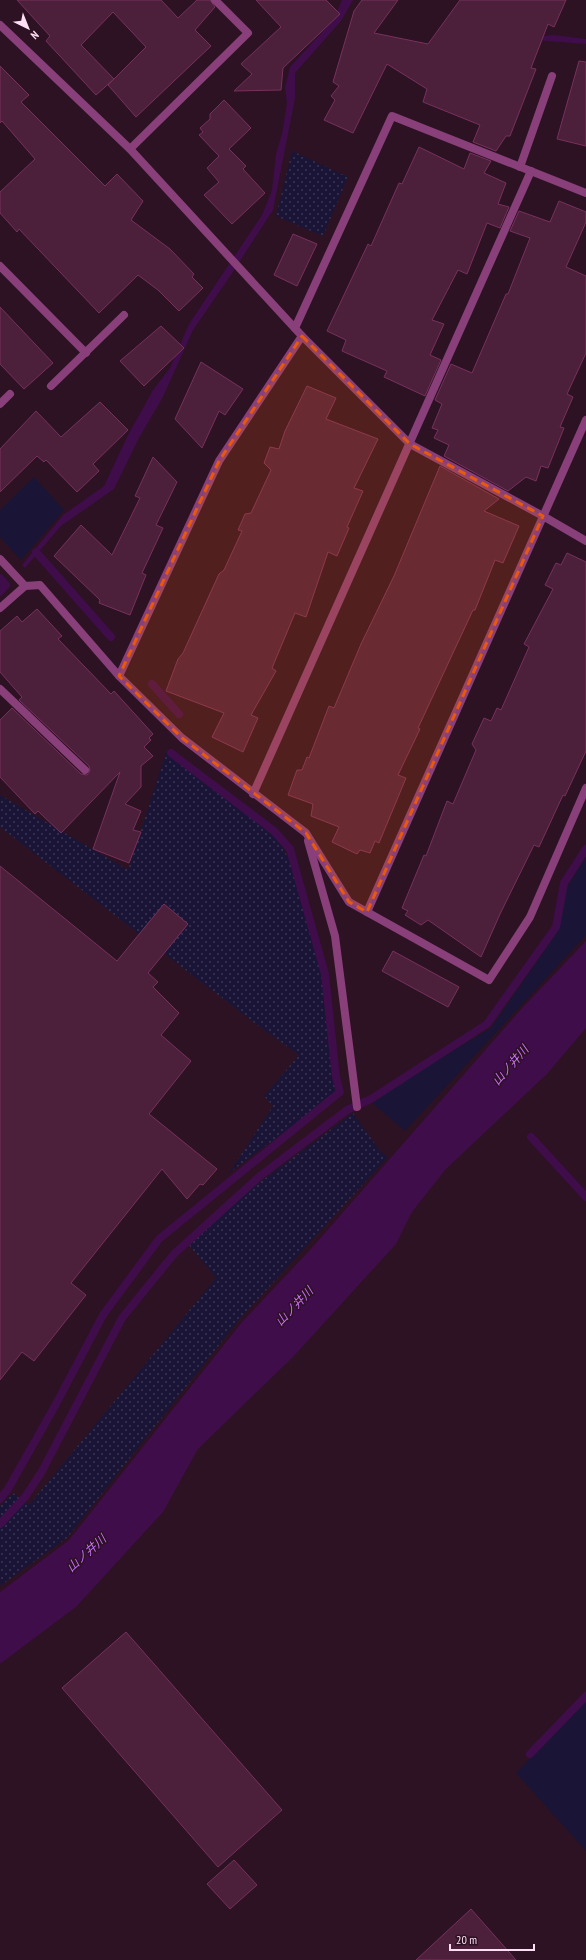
<svg xmlns="http://www.w3.org/2000/svg" width="586" height="1960" font-family="'PT Sans Narrow','Noto Sans JP',sans-serif">
<defs>
<pattern id="park-dots" width="8" height="8" patternUnits="userSpaceOnUse"><rect width="8" height="8" fill="#1a1536"/><path d="M2 2h.1M6 6h.1" fill="none" stroke="#3c3754" stroke-width="1.8" stroke-linecap="round"/></pattern>
</defs>
<rect width="100%" height="100%" fill="#2c1223"/>
<!-- grass -->
<g fill="#1a1536">
<polygon points="34,477 64,510 21,560 0,537 0,510"/>
<polygon points="586,857 586,935 405,1131 370,1101 491,1028 558,931 568,886"/>
<polygon points="586,1702 586,1851 516,1773"/>
</g>
<!-- park -->
<g fill="url(#park-dots)">
<polygon points="292,151 348,177 323,236 276,216"/>
<polygon points="167,750 278,839 298,876 325,984 338,1092 229,1173 273,1106 264,1096 299,1055 252,1021 0,827 0,795 128,870"/>
<polygon points="353,1113 380,1151 388,1157 238,1321 67,1538 0,1586 0,1506 13,1493 29,1505 216,1278 189,1245 251,1189"/>
</g>
<!-- water -->
<g fill="#3f0d4a">
<polygon points="342,0 353,0 341,21 295,73 295,98 273,210 231,275 193,330 163,397 139,438 114,489 61,526 25,568 22,565 63,515 104,486 128,435 153,390 170,368 189,324 262,215 272,190 276,154 282,134 287,103 285,88 290,67 334,19"/>
<polygon points="554,35 586,39 586,44 535,40 542,36"/>
<polygon points="586,941 586,1028 547,1074 446,1169 412,1212 396,1244 294,1356 198,1449 163,1512 76,1607 0,1664 0,1592 69,1540 242,1322 309,1251 523,1007"/>
</g>
<g fill="none" stroke-linecap="round" stroke-linejoin="round">
<!-- stream -->
<g stroke="#3f0d4a" stroke-width="8">
<polyline points="36,552 111,637"/>
<polyline points="0,578 6,585 0,592"/>
<polyline points="152,684 179,714"/>
<polyline points="531,1137 586,1197"/>
<polyline points="0,1499 8,1489 56,1404 103,1315 159,1239 340,1092 336,1077 325,974 290,849 274,831 171,753"/>
<polyline points="0,1524 25,1497 41,1473 122,1318 174,1254 260,1176 347,1110 371,1099 487,1024 556,927 564,883 586,849"/>
<polyline points="530,1754 586,1696"/>
</g>
</g>
<!-- building -->
<g fill="#4c1f3b" stroke="#78315d">
<polygon points="17,0 161,0 178,18 197,0 210,0 215,7 195,30 211,46 136,117 108,85 146,47 113,12 81,45 114,79 96,95 46,41 50,36"/>
<polygon points="256,0 326,0 340,14 283,68 281,90 234,91 252,74 241,64 281,27"/>
<polygon points="362,0 398,0 374,33 428,44 460,0 566,0 554,27 548,24 531,68 536,69 510,136 506,136 496,151 473,142 480,125 423,102 427,89 387,64 353,133 324,120 335,100 331,96 339,86 333,82 354,11"/>
<polygon points="579,61 586,62 586,146 557,139"/>
<polygon points="0,66 29,95 21,102 105,186 117,174 143,201 131,220 170,249 194,274 192,277 203,288 179,311 158,290 138,275 99,313 19,229 17,232 0,213 0,192 35,159 2,121 0,123"/>
<polygon points="224,100 251,128 229,149 246,166 243,169 265,193 232,224 204,195 219,182 207,168 219,156 199,135 203,132 200,128 210,119 210,114"/>
<polygon points="419,147 464,169 470,153 491,161 484,173 506,183 498,204 509,207 500,228 487,223 467,274 458,270 432,320 444,324 430,355 441,360 425,396 384,377 387,371 342,351 346,340 327,331 368,244 371,246 399,183 402,184"/>
<polygon points="559,201 586,212 586,222 566,267 586,276 586,353 567,394 573,397 560,427 564,428 548,468 541,466 536,481 526,477 508,491 444,456 449,445 434,438 438,430 432,428 442,404 435,400 451,364 472,373 506,294 508,294 530,238 510,231 519,211 550,222"/>
<polygon points="293,234 317,244 297,286 274,275"/>
<polygon points="0,307 53,363 24,389 0,364"/>
<polygon points="161,326 184,348 144,386 120,361"/>
<polygon points="201,362 243,389 225,415 219,411 202,448 175,419"/>
<polygon points="307,386 336,398 326,419 378,439 354,488 363,491 347,527 349,528 337,556 328,552 306,617 295,613 272,668 276,671 251,715 258,718 243,752 212,737 224,713 166,691 178,659 183,653 219,574 224,570 242,531 238,530 245,514 251,513 271,470 264,463 270,447 279,449 285,431"/>
<polygon points="100,402 128,430 93,464 99,471 77,492 46,460 44,462 37,456 0,492 0,449 36,411 61,437"/>
<polygon points="153,457 177,482 156,525 163,528 142,573 146,575 130,615 99,603 100,600 54,556 81,525 112,555 140,498 135,496"/>
<polygon points="440,466 499,499 484,511 519,526 503,563 495,560 475,610 473,610 418,728 420,729 398,775 406,778 379,843 375,841 370,853 360,850 357,854 332,842 339,827 311,816 313,804 288,795 297,770 302,770 307,757 309,758 329,706 334,708 361,644 394,576"/>
<polygon points="567,553 586,562 586,751 565,796 563,795 539,847 534,845 500,914 481,957 428,920 421,925 405,915 408,911 402,908 424,855 426,856 447,801 453,804 476,750 472,744 484,718 491,721 497,708 501,710 529,647 524,644 553,589 545,585 556,563 561,565"/>
<polygon points="37,609 62,636 58,639 111,694 114,691 153,734 149,738 151,740 144,747 153,756 141,766 141,787 125,804 141,811 133,830 141,832 129,863 93,849 120,772 61,833 38,811 35,814 0,777 0,720 12,708 81,774 87,775 90,771 89,766 19,700 22,697 0,672 0,631 17,616 22,622"/>
<polygon points="0,866 117,961 164,904 188,924 148,973 158,982 153,987 179,1013 161,1035 191,1061 149,1114 217,1169 203,1185 200,1184 187,1199 162,1169 71,1283 86,1295 34,1361 22,1352 0,1380"/>
<polygon points="393,951 459,987 448,1007 382,971"/>
<polygon points="126,1632 282,1810 218,1867 62,1688"/>
<polygon points="234,1860 257,1885 230,1909 207,1884"/>
<polygon points="471,1909 516,1960 416,1960"/>
</g>
<g fill="none" stroke-linecap="round" stroke-linejoin="round">
<!-- minor -->
<g stroke="#893f79" stroke-width="8">
<polyline points="0,25 130,149 302,336 410,444 543,516 586,541"/>
<polyline points="130,149 248,33 215,0"/>
<polyline points="520,167 552,76"/>
<polyline points="0,266 86,353"/>
<polyline points="295,328 392,116 586,193"/>
<polyline points="302,336 219,461 119,676 182,738 306,833 349,902 489,980 530,917 586,788"/>
<polyline points="51,386 124,315"/>
<polyline points="0,404 10,394"/>
<polyline points="0,559 25,586 0,608"/>
<polyline points="25,586 40,585 119,676"/>
<polyline points="0,689 85,770"/>
<polyline points="253,794 531,171"/>
<polyline points="308,841 335,936 357,1107"/>
<polyline points="367,912 586,420"/>
</g>
</g>
<!-- marked area -->
<path fill="#e8590c" fill-opacity="0.2" stroke="#e8590c" stroke-width="3" stroke-dasharray="8 5" stroke-linejoin="round" d="M302,336L410,444L543,516L367,912L349,902L306,833L182,738L119,676L219,461Z"/>
<g text-anchor="middle" dominant-baseline="central" stroke-width="3" stroke-linejoin="round" paint-order="stroke">
<!-- water labels -->
<g font-size="12" font-style="italic" fill="#ca6ffb" stroke="#2c1223">
<text transform="translate(510 1065) rotate(-49)">山ノ井川</text>
<text transform="translate(294 1306) rotate(-46)">山ノ井川</text>
<text transform="translate(86 1553) rotate(-42)">山ノ井川</text>
</g>
</g>
<!-- north arrow -->
<g transform="translate(28 28) rotate(137)" stroke="#2c1223" stroke-width="3" paint-order="stroke">
<path d="M0-3L7 15L0 10L-7 15Z" fill="#fedef4"/>
<text y="-6" font-size="11" font-weight="bold" text-anchor="middle" fill="#fedef4">N</text>
</g>
<!-- scale -->
<path d="M450 1944v6h84v-6" fill="none" stroke="#fedef4" stroke-width="2"/>
<text x="456" y="1944" font-size="12" fill="#fedef4" stroke="#2c1223" stroke-width="3" paint-order="stroke">20 m</text>
</svg>
